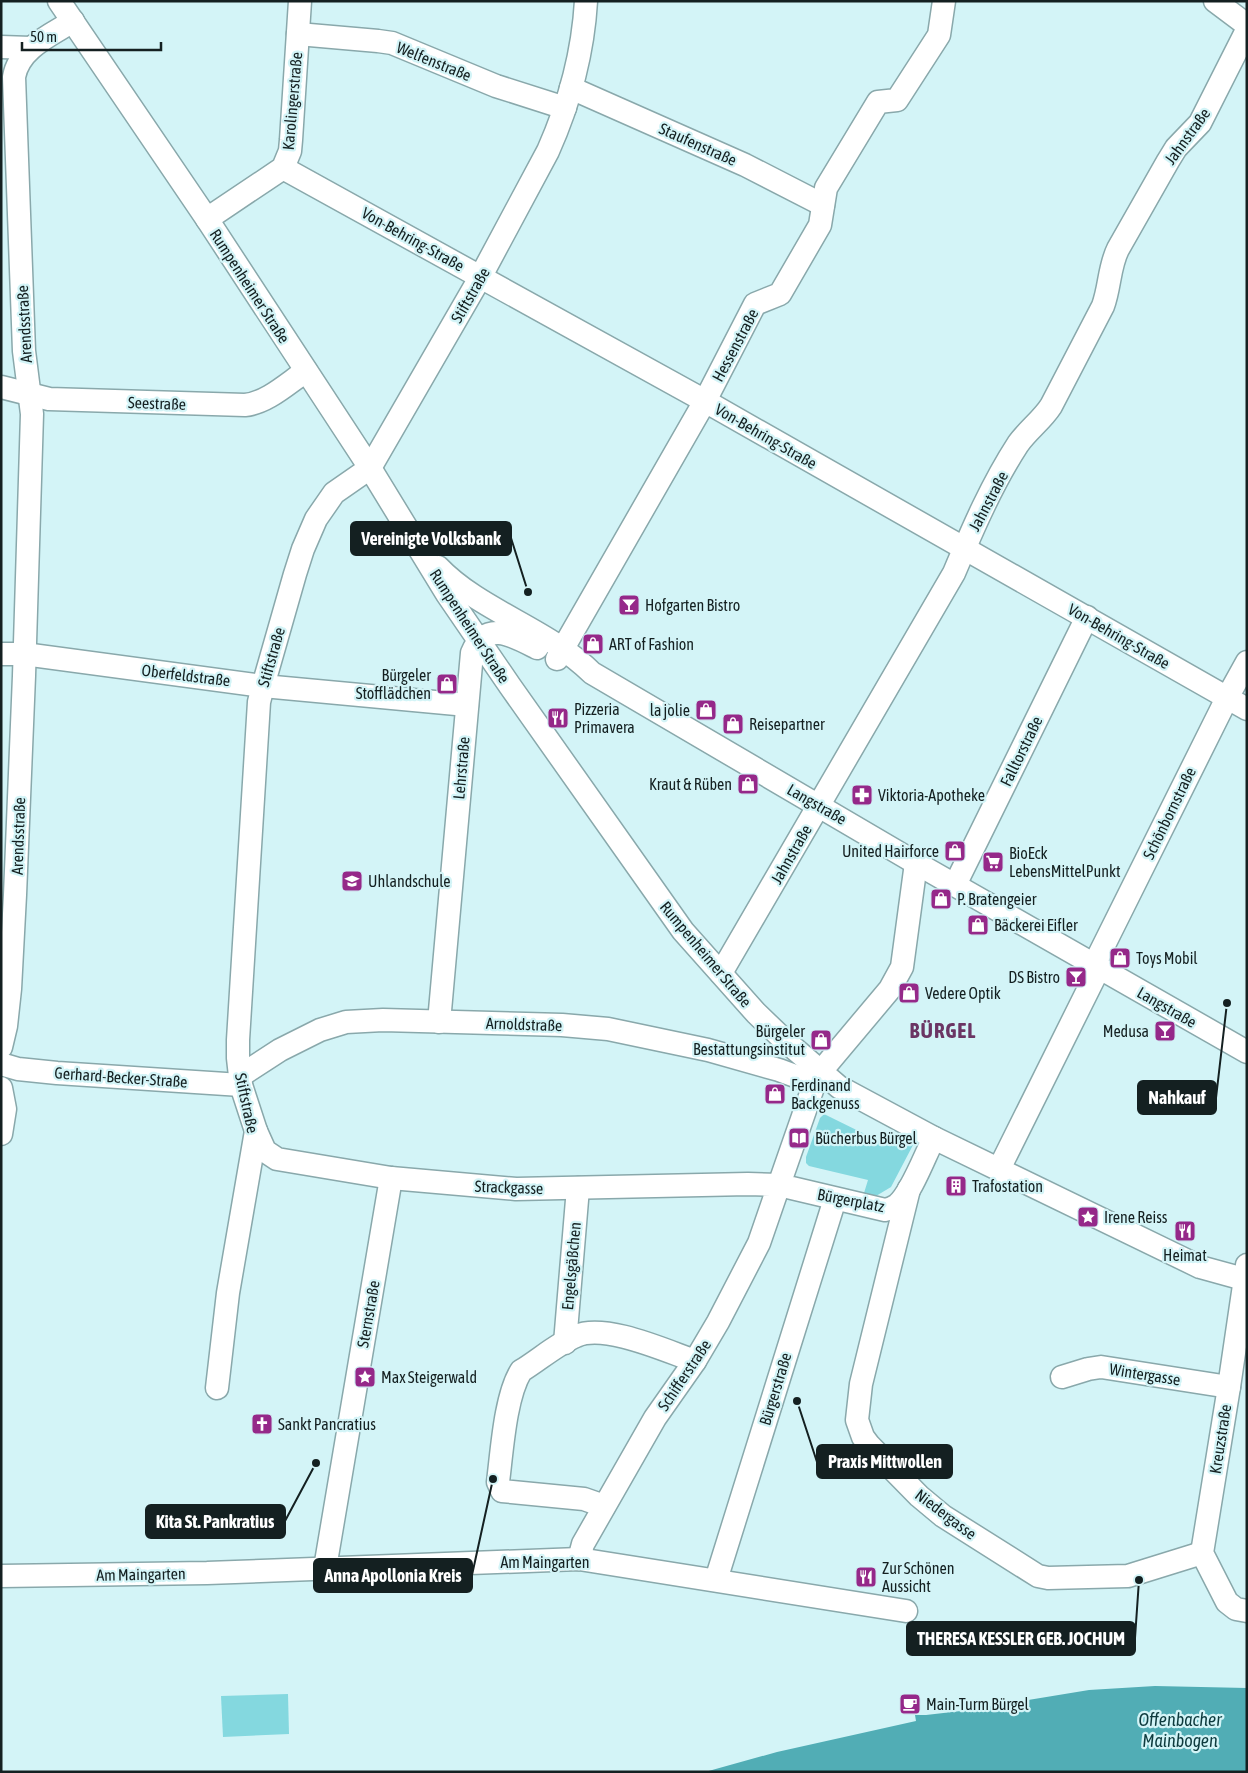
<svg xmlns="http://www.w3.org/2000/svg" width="1248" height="1773" font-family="'Asap Condensed',sans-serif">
<rect width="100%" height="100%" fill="#d3f4f7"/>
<!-- green -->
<g fill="#84d8df">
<polygon points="824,1114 889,1146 894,1136 913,1145 891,1187 876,1196 864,1193 868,1180 809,1166 806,1163 806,1157 820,1118"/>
<polygon points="288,1694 289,1734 223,1737 221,1696"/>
</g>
<!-- water -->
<polygon fill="#51adb5" points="1155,1686 1247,1688 1247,1772 705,1772 777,1752 916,1721 915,1715 926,1715 961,1711 1089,1690"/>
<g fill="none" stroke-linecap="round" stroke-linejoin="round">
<!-- street casing -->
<g stroke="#89a8ab" stroke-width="25">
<g id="street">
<polyline points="59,1 207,219 370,468 447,594 510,686 683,931 756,1013 782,1038 839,1087 934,1138 1200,1267 1247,1280"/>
<polyline points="1215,1 1247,25"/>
<polyline points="298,34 378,41 392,43 496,86 565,108"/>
<polyline points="1,47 31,48"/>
<polyline points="571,88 745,165 823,205"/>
<polyline points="283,168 705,401 1247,709"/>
<polyline points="207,219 283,168 290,151 291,140 300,1"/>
<path d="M1,387L49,399L245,405C267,403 288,383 306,371"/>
<path d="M438,567C480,611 548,629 592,673L916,863L1247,1052"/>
<polyline points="1,654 24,654 263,686 467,705"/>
<polyline points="557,659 705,401 755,304 780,294 820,225 826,188 878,102 897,100 939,35 944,1"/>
<path d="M916,863L902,967L890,989L817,1076L779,1185L885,1210C890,1209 893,1208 897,1205C911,1194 925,1155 934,1138"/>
<polyline points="955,885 1087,617"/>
<polyline points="1094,965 1227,698 1247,662"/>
<path d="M721,973L954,573C973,528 992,484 1018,444C1028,430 1042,420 1051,406L1103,306C1110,287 1109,267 1118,249L1168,161L1176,148L1200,123L1247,30"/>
<path d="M439,1022L472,653C486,619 514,636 537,648"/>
<path d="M1,1047L6,1026L10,989L15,895L24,676L32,414L24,351L14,77C19,48 51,35 73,21"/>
<polyline points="1,1064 18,1069 57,1073 241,1085"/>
<polyline points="240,1076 280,1050 320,1030 346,1022 383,1020 562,1025 608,1029 708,1050 779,1070 814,1083"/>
<polyline points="1,1088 5,1109 1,1134"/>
<polyline points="256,1131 265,1151 277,1159 391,1178 516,1189 748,1184 779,1185 759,1243 718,1322 695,1361 655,1418 583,1544 579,1559"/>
<polyline points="999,1169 1099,968"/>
<polyline points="909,1189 861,1384 857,1420 863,1437 869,1445 919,1496 943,1516 1038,1576 1048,1578 1128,1576 1202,1553"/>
<polyline points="1247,1265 1229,1387 1202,1553 1227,1602 1236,1609 1247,1611"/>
<polyline points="565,1343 578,1188"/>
<polyline points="1062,1377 1088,1369 1101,1367 1229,1387"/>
<path d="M217,1388L228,1293L256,1131L241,1085L238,1058V1040L259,702L263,686L295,574L303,549L316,519L334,493L370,468L481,276L548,151C569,104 583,53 586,1"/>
<path d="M604,1506L584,1499L502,1491L498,1482C502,1451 505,1397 521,1371C539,1360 557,1344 576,1336C605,1323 666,1351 695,1361"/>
<polyline points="325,1568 391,1178"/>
<polyline points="1,1576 207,1573 579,1559 906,1611"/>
<polyline points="716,1580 835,1199"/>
</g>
</g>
<!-- street -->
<use href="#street" stroke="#fff" stroke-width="22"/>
</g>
<!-- icons -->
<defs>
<g id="bar-square" transform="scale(1.125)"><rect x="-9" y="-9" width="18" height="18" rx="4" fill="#952889" stroke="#d3f4f7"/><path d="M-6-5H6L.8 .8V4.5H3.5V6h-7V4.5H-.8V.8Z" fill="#fff"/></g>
<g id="shop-square" transform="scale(1.125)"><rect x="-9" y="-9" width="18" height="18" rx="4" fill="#952889" stroke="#d3f4f7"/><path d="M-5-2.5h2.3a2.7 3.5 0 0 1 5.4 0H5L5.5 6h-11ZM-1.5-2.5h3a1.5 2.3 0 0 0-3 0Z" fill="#fff"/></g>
<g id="restaurant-square" transform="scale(1.125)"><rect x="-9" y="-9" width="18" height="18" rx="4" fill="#952889" stroke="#d3f4f7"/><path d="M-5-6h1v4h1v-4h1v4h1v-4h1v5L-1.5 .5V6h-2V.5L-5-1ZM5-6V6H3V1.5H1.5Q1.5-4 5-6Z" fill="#fff"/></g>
<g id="pharmacy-square" transform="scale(1.125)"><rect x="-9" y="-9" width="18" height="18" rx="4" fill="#952889" stroke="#d3f4f7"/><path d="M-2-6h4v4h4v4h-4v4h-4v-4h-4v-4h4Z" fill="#fff"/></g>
<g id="supermarket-square" transform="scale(1.125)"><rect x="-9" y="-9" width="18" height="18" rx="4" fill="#952889" stroke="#d3f4f7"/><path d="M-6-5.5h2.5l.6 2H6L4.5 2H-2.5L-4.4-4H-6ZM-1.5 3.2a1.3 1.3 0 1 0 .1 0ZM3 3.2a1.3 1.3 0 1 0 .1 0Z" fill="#fff"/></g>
<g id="school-square" transform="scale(1.125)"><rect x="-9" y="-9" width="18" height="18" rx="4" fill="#952889" stroke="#d3f4f7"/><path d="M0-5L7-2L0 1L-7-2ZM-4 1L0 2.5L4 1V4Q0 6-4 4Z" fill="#fff"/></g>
<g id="library-square" transform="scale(1.125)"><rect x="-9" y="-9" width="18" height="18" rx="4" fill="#952889" stroke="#d3f4f7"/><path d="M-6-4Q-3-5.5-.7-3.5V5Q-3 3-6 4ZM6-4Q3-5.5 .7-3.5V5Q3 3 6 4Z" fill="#fff"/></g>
<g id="building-square" transform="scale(1.125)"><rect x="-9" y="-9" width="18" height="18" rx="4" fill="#952889" stroke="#d3f4f7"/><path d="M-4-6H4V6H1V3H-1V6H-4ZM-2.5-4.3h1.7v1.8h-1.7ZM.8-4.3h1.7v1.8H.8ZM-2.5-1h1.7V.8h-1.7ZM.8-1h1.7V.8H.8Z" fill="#fff"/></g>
<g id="sight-square" transform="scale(1.125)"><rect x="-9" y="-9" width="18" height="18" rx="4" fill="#952889" stroke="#d3f4f7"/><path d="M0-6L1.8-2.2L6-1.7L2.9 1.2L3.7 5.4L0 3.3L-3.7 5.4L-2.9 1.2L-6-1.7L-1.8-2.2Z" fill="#fff"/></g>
<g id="church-square" transform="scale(1.125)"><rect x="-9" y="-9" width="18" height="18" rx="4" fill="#952889" stroke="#d3f4f7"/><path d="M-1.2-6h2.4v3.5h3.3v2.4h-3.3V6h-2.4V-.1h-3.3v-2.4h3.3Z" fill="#fff"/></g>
<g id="cafe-square" transform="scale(1.125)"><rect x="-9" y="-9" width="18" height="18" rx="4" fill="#952889" stroke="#d3f4f7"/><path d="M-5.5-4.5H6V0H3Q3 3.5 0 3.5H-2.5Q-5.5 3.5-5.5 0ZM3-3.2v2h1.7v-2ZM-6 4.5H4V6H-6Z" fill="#fff"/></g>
</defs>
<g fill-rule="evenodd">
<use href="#bar-square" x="629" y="605"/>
<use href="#shop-square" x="593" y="644"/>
<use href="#shop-square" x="447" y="684"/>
<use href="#shop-square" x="706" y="710"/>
<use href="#restaurant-square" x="558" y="718"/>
<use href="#shop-square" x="733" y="724"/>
<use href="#shop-square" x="748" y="784"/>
<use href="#pharmacy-square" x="862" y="795"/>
<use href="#shop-square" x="955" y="851"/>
<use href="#supermarket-square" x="993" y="862"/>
<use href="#school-square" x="352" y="881"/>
<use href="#shop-square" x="941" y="899"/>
<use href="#shop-square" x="978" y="925"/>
<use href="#shop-square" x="1120" y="958"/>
<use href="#bar-square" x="1076" y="977"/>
<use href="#shop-square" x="909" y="993"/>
<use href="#bar-square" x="1165" y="1031"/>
<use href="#shop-square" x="821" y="1040"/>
<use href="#shop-square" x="775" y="1094"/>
<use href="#library-square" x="799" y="1138"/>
<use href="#building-square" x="956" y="1186"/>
<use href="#sight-square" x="1088" y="1217"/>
<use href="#restaurant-square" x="1185" y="1231"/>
<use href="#sight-square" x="365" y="1377"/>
<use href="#church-square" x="262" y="1424"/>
<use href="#restaurant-square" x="866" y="1577"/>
<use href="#cafe-square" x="910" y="1704"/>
</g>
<g text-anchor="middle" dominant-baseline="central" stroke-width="4.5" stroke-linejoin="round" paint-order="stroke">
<!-- street labels -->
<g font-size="16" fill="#142021" stroke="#d3f4f7">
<text transform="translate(434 61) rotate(22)">Welfenstraße</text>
<text transform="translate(292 101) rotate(-85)">Karolingerstraße</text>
<text transform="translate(1187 136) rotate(-54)">Jahnstraße</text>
<text transform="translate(698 144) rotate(24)">Staufenstraße</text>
<text transform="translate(413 239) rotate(29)">Von-Behring-Straße</text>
<text transform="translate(250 286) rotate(57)">Rumpenheimer Straße</text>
<text transform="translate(470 295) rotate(-60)">Stiftstraße</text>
<text transform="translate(24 324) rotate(-93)">Arendsstraße</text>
<text transform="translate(735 345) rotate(-62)">Hessenstraße</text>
<text transform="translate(157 403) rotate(2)">Seestraße</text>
<text transform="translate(766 436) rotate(30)">Von-Behring-Straße</text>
<text transform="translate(988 501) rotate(-62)">Jahnstraße</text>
<text transform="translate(470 626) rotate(57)">Rumpenheimer Straße</text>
<text transform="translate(1119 636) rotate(30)">Von-Behring-Straße</text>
<text transform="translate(271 657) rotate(-74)">Stiftstraße</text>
<text transform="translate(186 675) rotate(7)">Oberfeldstraße</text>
<text transform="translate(1021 751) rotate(-64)">Falltorstraße</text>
<text transform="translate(461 768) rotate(-85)">Lehrstraße</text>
<text transform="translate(817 804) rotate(30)">Langstraße</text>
<text transform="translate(1169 813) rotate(-64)">Schönbornstraße</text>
<text transform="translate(18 836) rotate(-88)">Arendsstraße</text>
<text transform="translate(791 854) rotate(-60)">Jahnstraße</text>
<text transform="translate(706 954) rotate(50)">Rumpenheimer Straße</text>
<text transform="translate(1167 1007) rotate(30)">Langstraße</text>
<text transform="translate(524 1024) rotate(2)">Arnoldstraße</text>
<text transform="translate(121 1077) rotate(4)">Gerhard-Becker-Straße</text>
<text transform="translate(247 1103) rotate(78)">Stiftstraße</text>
<text transform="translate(509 1187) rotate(2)">Strackgasse</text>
<text transform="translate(851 1200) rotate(11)">Bürgerplatz</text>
<text transform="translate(571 1266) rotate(-85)">Engelsgäßchen</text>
<text transform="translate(368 1314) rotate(-80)">Sternstraße</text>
<text transform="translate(1145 1374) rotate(9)">Wintergasse</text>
<text transform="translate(684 1375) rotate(-56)">Schifferstraße</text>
<text transform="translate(775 1389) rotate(-73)">Bürgerstraße</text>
<text transform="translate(1220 1439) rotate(-81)">Kreuzstraße</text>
<text transform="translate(946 1514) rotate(37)">Niedergasse</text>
<text x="545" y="1562">Am Maingarten</text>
<text transform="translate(141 1574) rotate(-1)">Am Maingarten</text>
</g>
<!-- poi labels -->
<g font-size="16" fill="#142021" stroke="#d3f4f7" text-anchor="start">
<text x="645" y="605">Hofgarten Bistro</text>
<text x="609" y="644">ART of Fashion</text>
<text x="431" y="675" text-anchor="end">Bürgeler<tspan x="431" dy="18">Stofflädchen</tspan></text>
<text x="574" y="709">Pizzeria<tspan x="574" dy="18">Primavera</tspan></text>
<text x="690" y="710" text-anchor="end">la jolie</text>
<text x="749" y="724">Reisepartner</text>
<text x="732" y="784" text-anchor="end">Kraut &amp; Rüben</text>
<text x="878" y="795">Viktoria-Apotheke</text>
<text x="939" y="851" text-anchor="end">United Hairforce</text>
<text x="1009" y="853">BioEck<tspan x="1009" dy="18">LebensMittelPunkt</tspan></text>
<text x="368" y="881">Uhlandschule</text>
<text x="957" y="899">P. Bratengeier</text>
<text x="994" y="925">Bäckerei Eifler</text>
<text x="1136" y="958">Toys Mobil</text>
<text x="1060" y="977" text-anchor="end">DS Bistro</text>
<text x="925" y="993">Vedere Optik</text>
<text x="805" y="1031" text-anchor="end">Bürgeler<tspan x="805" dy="18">Bestattungsinstitut</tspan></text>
<text x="1149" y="1031" text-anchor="end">Medusa</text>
<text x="791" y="1085">Ferdinand<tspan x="791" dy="18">Backgenuss</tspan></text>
<text x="815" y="1138">Bücherbus Bürgel</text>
<text x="972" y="1186">Trafostation</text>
<text x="1104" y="1217">Irene Reiss</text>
<text x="1185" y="1255" text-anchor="middle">Heimat</text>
<text x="381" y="1377">Max Steigerwald</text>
<text x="278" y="1424">Sankt Pancratius</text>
<text x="882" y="1568">Zur Schönen<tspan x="882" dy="18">Aussicht</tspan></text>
<text x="926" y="1704">Main-Turm Bürgel</text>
</g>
<!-- water labels -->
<g font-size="18" font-style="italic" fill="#0d3a3d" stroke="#d3f4f7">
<text x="1180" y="1719">Offenbacher<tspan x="1180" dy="21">Mainbogen</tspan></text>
</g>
<!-- district labels -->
<g font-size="21" font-weight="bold" letter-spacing="1" fill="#6b3564" stroke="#d3f4f7">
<text x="943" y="1030">BÜRGEL</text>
</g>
</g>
<!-- callouts -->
<path fill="none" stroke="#142021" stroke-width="2" d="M528 592L511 538M1227 1003L1216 1098M797 1401L817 1462M316 1463L285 1521M493 1479L472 1575M1139 1580L1135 1638"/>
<g fill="#142021" stroke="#d3f4f7" stroke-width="2">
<circle cx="528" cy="592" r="5"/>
<circle cx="1227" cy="1003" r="5"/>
<circle cx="797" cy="1401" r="5"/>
<circle cx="316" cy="1463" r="5"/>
<circle cx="493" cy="1479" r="5"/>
<circle cx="1139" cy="1580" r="5"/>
</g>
<g fill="#142021" stroke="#142021" stroke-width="2">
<rect x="351" y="522" width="160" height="33" rx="5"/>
<rect x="1138" y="1081" width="78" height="33" rx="5"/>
<rect x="817" y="1445" width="135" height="33" rx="5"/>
<rect x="146" y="1505" width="139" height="33" rx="5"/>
<rect x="314" y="1559" width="158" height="33" rx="5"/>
<rect x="907" y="1622" width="228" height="33" rx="5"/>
</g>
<g font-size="18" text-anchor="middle" font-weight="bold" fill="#fff">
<text x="431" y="545">Vereinigte Volksbank</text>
<text x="1177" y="1104">Nahkauf</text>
<text x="885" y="1468">Praxis Mittwollen</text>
<text x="215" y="1528">Kita St. Pankratius</text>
<text x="393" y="1582">Anna Apollonia Kreis</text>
<text x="1021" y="1645">THERESA KESSLER GEB. JOCHUM</text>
</g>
<!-- border -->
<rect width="1248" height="1773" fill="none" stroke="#142021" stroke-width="5"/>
<!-- scale -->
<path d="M22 42v8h139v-8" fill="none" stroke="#142021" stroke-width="2.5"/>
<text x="30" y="42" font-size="15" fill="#142021" stroke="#d3f4f7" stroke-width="4" paint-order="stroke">50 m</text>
</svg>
